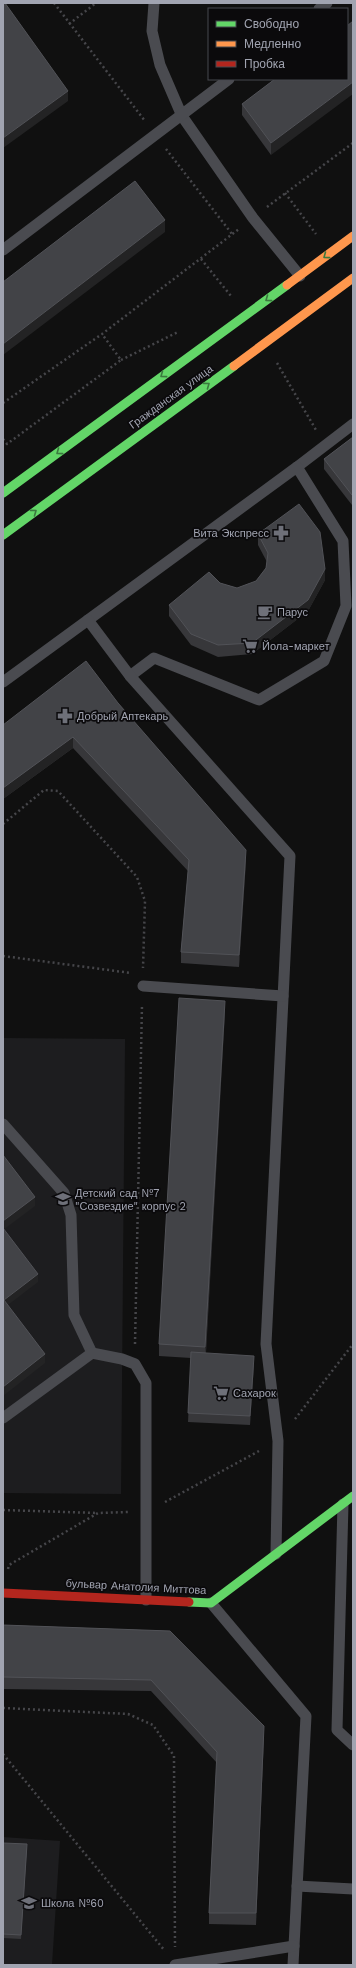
<svg xmlns="http://www.w3.org/2000/svg" width="356" height="1968" font-family="'Work Sans',sans-serif">
<rect width="100%" height="100%" fill="#101010"/>
<!-- built -->
<g fill="#1d1d1f">
<polygon points="3,1038 125,1039 121,1494 3,1493"/>
<polygon points="3,1837 60,1841 52,1965 3,1965"/>
</g>
<g fill="none" stroke-linecap="round" stroke-linejoin="round">
<!-- path -->
<g stroke="#46464a" stroke-width="2.5" stroke-dasharray="2 3" stroke-linecap="butt">
<polyline points="54,3 145,121"/>
<polyline points="69,24 96,3"/>
<polyline points="166,149 232,234"/>
<polyline points="285,193 316,234"/>
<polyline points="267,207 353,143"/>
<polyline points="201,259 231,296"/>
<polyline points="121,360 178,332"/>
<polyline points="277,363 316,430"/>
<polyline points="3,403 102,334 239,229"/>
<polyline points="3,439 7,444 121,360 102,334"/>
<polyline points="3,824 44,790 58,791 137,877 145,901 143,968"/>
<polyline points="3,956 131,973"/>
<polyline points="135,1344 142,1005"/>
<polyline points="295,1419 353,1344"/>
<polyline points="165,1502 259,1451"/>
<polyline points="3,1510 97,1513"/>
<polyline points="8,1569 9,1565 98,1513 128,1512"/>
<polyline points="3,1708 128,1714 153,1725 174,1756 175,1947"/>
<polyline points="3,1754 165,1951"/>
</g>
<!-- lane -->
<g stroke="#4a4b50" stroke-width="11">
<polyline points="154,3 152,31 160,65 182,116 253,218 300,276"/>
<polyline points="319,9 327,3"/>
<polyline points="3,250 229,79"/>
<polyline points="297,467 353,424"/>
<polyline points="88,620 297,467 343,541 346,606 324,661 259,700 154,658 130,676"/>
<polyline points="3,682 88,620 130,676 290,856 266,1344 278,1441 276,1554"/>
<polyline points="143,986 283,996"/>
<polyline points="3,1124 64,1193 71,1215 74,1315 92,1353"/>
<polyline points="3,1418 92,1353 122,1359 135,1364 146,1383 146,1600"/>
<polyline points="343,1504 337,1730 353,1745"/>
<polyline points="211,1603 306,1716 293,1965"/>
<polyline points="297,1886 353,1889"/>
<polyline points="175,1965 294,1946"/>
</g>
<!-- fast -->
<g stroke="#63d668" stroke-width="9">
<polyline points="3,493 287,285"/>
<polyline points="3,535 234,366"/>
<polyline points="189,1602 211,1603 353,1496"/>
</g>
<!-- slow -->
<g stroke="#ff974d" stroke-width="9">
<polyline points="287,285 353,236"/>
<polyline points="234,366 353,278"/>
</g>
<!-- jam -->
<polyline stroke="#b3261e" stroke-width="9" points="3,1593 189,1602"/>
</g>
<!-- wall -->
<g fill="#37373a">
<polygon points="275,79 271,155 242,115 242,104"/>
<polygon points="353,437 352,505 324,469 324,459"/>
<polygon points="258,534 325,580 308,611 252,654 218,657 191,645 169,616 169,605 220,583 237,588 256,581 266,568 267,562 258,545"/>
<polygon points="118,703 246,861 239,967 181,963 181,952 188,871 73,748 3,799 3,725"/>
<polygon points="225,1012 206,1353 254,1364 250,1425 188,1422 191,1358 159,1356 159,1344"/>
<polygon points="3,1625 170,1631 264,1737 256,1925 209,1924 209,1913 217,1763 151,1691 3,1689"/>
<polygon points="3,1843 27,1848 21,1939 3,1938"/>
</g>
<!-- shaded-wall -->
<g fill="#232324">
<polygon points="353,82 353,94 271,155 271,143"/>
<polygon points="68,91 68,101 3,148 3,138"/>
<polygon points="165,220 165,232 3,355 3,344"/>
<polygon points="353,494 353,504 352,505 352,495"/>
<polygon points="325,569 325,580 308,611 252,654 252,643"/>
<polygon points="73,737 73,748 3,799 3,788"/>
<polygon points="246,850 246,861 239,967 239,955"/>
<polygon points="225,1001 225,1012 205,1359 205,1347"/>
<polygon points="35,1197 35,1206 3,1230 3,1221"/>
<polygon points="38,1274 38,1282 4,1308 4,1300"/>
<polygon points="45,1354 45,1363 3,1396 3,1387"/>
<polygon points="254,1356 254,1364 250,1425 250,1416"/>
<polygon points="264,1726 264,1737 256,1925 256,1913"/>
</g>
<!-- building -->
<g fill="#424347" stroke="#515257">
<polygon points="3,3 5,3 68,91 3,138"/>
<polygon points="353,21 353,82 271,143 242,104 275,79 347,79 347,26"/>
<polygon points="135,181 165,220 3,344 3,282"/>
<polygon points="353,437 353,494 352,495 324,459"/>
<polygon points="299,504 320,532 325,569 308,600 252,643 218,645 191,634 169,605 209,572 220,583 237,588 256,581 266,568 268,553 258,534"/>
<polygon points="86,661 118,703 246,850 239,955 181,952 189,860 73,737 3,788 3,725"/>
<polygon points="179,998 225,1001 205,1347 159,1344"/>
<polygon points="3,1155 35,1197 3,1221"/>
<polygon points="3,1228 38,1274 4,1300 45,1354 3,1387"/>
<polygon points="191,1352 254,1356 250,1416 188,1413"/>
<polygon points="3,1625 170,1631 264,1726 256,1913 209,1913 217,1752 151,1680 3,1677"/>
<polygon points="3,1843 27,1844 21,1935 3,1934"/>
</g>
<!-- one-way arrows -->
<defs><path id="oneway-chevron" d="M-2-3.5L2.5 0L-2 3.5" fill="none" stroke-width="1.6" stroke-linecap="round" stroke-linejoin="round"/></defs>
<g stroke="#3b7a3f">
<use href="#oneway-chevron" transform="translate(326 256) rotate(143)"/>
<use href="#oneway-chevron" transform="translate(268 299) rotate(144)"/>
<use href="#oneway-chevron" transform="translate(163 375) rotate(144)"/>
<use href="#oneway-chevron" transform="translate(207 385) rotate(-36)"/>
<use href="#oneway-chevron" transform="translate(59 452) rotate(144)"/>
<use href="#oneway-chevron" transform="translate(34 512) rotate(-36)"/>
</g>
<!-- icons -->
<defs>
<g id="pharmacy-bare" transform="scale(1.2)"><path d="M-2-6h4v4h4v4h-4v4h-4v-4h-4v-4h4Z" fill="#6e7079" stroke="#0b0a0c" stroke-width="2.5" paint-order="stroke"/></g>
<g id="cafe-bare" transform="scale(1.2)"><path d="M-5.5-4.5H6V0H3Q3 3.5 0 3.5H-2.5Q-5.5 3.5-5.5 0ZM3-3.2v2h1.7v-2ZM-6 4.5H4V6H-6Z" fill="#6e7079" stroke="#0b0a0c" stroke-width="2.5" paint-order="stroke"/></g>
<g id="supermarket-bare" transform="scale(1.2)"><path d="M-6-5.5h2.5l.6 2H6L4.5 2H-2.5L-4.4-4H-6ZM-1.5 3.2a1.3 1.3 0 1 0 .1 0ZM3 3.2a1.3 1.3 0 1 0 .1 0Z" fill="#6e7079" stroke="#0b0a0c" stroke-width="2.5" paint-order="stroke"/></g>
<g id="school-bare" transform="scale(1.2)"><path d="M0-5L7-2L0 1L-7-2ZM-4 1L0 2.5L4 1V4Q0 6-4 4Z" fill="#6e7079" stroke="#0b0a0c" stroke-width="2.5" paint-order="stroke"/></g>
</defs>
<g fill-rule="evenodd">
<use href="#pharmacy-bare" x="281" y="533"/>
<use href="#cafe-bare" x="265" y="612"/>
<use href="#supermarket-bare" x="250" y="646"/>
<use href="#pharmacy-bare" x="65" y="716"/>
<use href="#school-bare" x="63" y="1199"/>
<use href="#supermarket-bare" x="221" y="1393"/>
<use href="#school-bare" x="29" y="1903"/>
</g>
<g text-anchor="middle" dominant-baseline="central" stroke-width="3.5" stroke-linejoin="round" paint-order="stroke">
<!-- street labels -->
<g font-size="11" fill="#a1a4b1" stroke="#0b0a0c">
<text transform="translate(171 397) rotate(-36)">Гражданская улица</text>
<text transform="translate(136 1587) rotate(3)">бульвар Анатолия Миттова</text>
</g>
<!-- poi labels -->
<g font-size="11" fill="#a1a4b1" stroke="#0b0a0c" text-anchor="start">
<text x="269" y="533" text-anchor="end">Вита Экспресс</text>
<text x="277" y="612">Парус</text>
<text x="262" y="646">Йола-маркет</text>
<text x="77" y="716">Добрый Аптекарь</text>
<text x="75" y="1193">Детский сад №7<tspan x="75" dy="13">"Созвездие" корпус 2</tspan></text>
<text x="233" y="1393">Сахарок</text>
<text x="41" y="1903">Школа №60</text>
</g>
</g>
<!-- border -->
<rect width="356" height="1968" fill="none" stroke="#a1a4b1" stroke-width="8"/>
<!-- legend -->
<rect x="208" y="8" width="140" height="72" fill="#0b0a0c" stroke="#47484e"/>
<rect x="216" y="21" width="20" height="6" fill="#63d668" stroke="#47484e"/>
<text x="244" y="28" font-size="12" fill="#a1a4b1">Свободно</text>
<rect x="216" y="41" width="20" height="6" fill="#ff974d" stroke="#47484e"/>
<text x="244" y="48" font-size="12" fill="#a1a4b1">Медленно</text>
<rect x="216" y="61" width="20" height="6" fill="#b3261e" stroke="#47484e"/>
<text x="244" y="68" font-size="12" fill="#a1a4b1">Пробка</text>
</svg>
